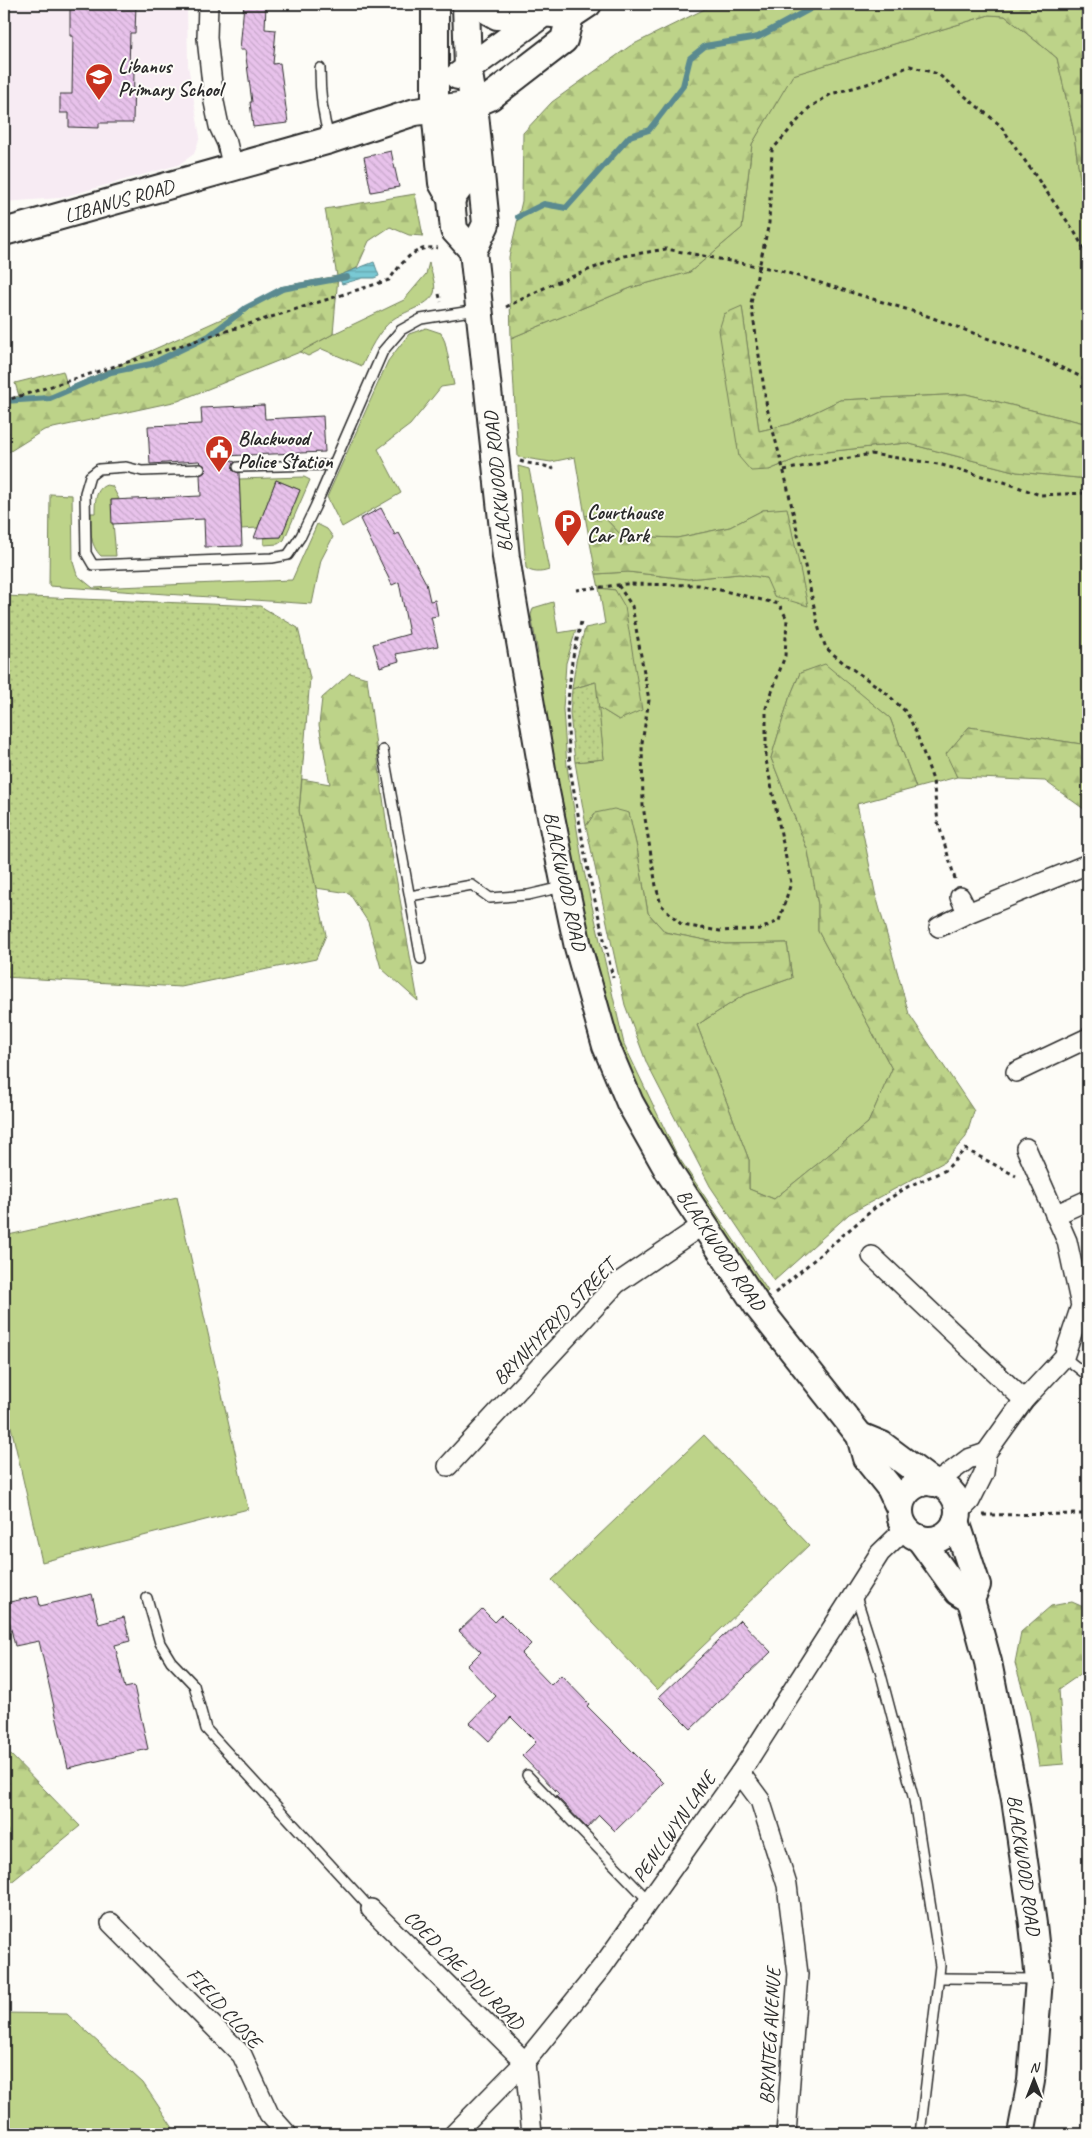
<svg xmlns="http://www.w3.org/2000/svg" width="1092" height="2138" font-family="Caveat,sans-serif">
<defs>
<pattern id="forest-firs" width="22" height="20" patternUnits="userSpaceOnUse" patternTransform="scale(1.25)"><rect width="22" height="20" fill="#bdd389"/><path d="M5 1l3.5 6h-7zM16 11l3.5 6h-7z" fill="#a3b576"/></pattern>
<pattern id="park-dots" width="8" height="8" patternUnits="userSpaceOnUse" patternTransform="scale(1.25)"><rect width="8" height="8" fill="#bdd389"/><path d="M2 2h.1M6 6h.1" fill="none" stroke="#a3b576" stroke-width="1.8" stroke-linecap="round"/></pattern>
<pattern id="water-rules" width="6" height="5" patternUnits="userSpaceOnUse" patternTransform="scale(1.25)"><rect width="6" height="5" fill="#79c9d4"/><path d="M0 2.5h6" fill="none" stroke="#63a3ac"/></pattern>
<pattern id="building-back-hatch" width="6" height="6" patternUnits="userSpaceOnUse" patternTransform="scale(1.25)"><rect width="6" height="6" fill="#e8c2eb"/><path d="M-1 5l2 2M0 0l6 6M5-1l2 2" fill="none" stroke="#c7a7ca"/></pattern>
</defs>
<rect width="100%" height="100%" fill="#fdfcf7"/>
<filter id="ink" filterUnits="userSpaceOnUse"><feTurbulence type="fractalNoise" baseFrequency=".02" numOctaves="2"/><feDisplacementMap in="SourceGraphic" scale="10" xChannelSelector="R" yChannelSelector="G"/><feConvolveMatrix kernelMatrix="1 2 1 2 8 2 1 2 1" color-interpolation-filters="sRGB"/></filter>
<g filter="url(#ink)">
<!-- built -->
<polygon fill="#f7ebf3" points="4,4 187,4 188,65 200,137 194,154 178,165 60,198 4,202"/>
<!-- green -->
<g fill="#bdd389" stroke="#747f5a">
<polygon points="989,15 1005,16 1057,58 1073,128 1086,223 1088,227 1088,424 966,394 840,400 790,424 759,431 742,307 724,314 769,470 808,454 906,443 1017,472 1088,479 1088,745 969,727 947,754 957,777 916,788 890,718 825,665 800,673 789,699 771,758 808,851 818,905 818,931 892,1069 868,1123 774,1199 749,1189 749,1160 697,1025 744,995 792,978 787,943 725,944 665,932 648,913 637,848 629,813 595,813 586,826 575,762 604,759 598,707 619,720 615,590 599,588 596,574 628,572 688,579 739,574 766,578 787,509 763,510 730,527 677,538 622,536 600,513 585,516 575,457 551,462 518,457 511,338 633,287 690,272 742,228 752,144 792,75"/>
<path d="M429,262C430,270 437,285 434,293C429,306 402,312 392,320C377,333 370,349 362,366L322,349L308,356L300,352L333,334L404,300L426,274Z"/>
<polygon points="426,328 441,333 445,342 454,385 441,387 410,425 378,449 401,493 342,527 327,497 388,361 409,334"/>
<path d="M518,466L529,469L549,570C541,573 532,573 526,568Z"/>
<polygon points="304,477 310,480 284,540 278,544 264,545 264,538 281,537 300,490 276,480 258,528 241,529 239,479"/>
<path d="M107,485L112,486L119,499L111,500L116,556H101C89,544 91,530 91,513H95C95,503 95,488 107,485Z"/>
<polygon points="50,494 72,495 73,562 77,575 93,588 292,580 317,524 327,529 333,537 321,560 312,604 49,586"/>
<polygon points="553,602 558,633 576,630 566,663 563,709 567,766 583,867 624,1044 677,1155 768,1291 765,1294 683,1173 648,1112 616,1041 567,841 531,655 538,653 531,615 533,608"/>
<polygon points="177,1197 248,1509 42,1562 4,1396 4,1236"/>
<polygon points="704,1435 809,1545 657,1690 552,1580"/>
<polygon points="4,2013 67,2014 143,2083 177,2134 4,2134"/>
</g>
<!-- forest -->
<g fill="url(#forest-firs)" stroke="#747f5a">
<polygon points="715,4 1088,4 1088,227 1086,223 1073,128 1057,58 1005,16 989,15 793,75 752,144 742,228 690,272 633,287 511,338 509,257 522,201 523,133 552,102 630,46"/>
<polygon points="415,194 423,236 409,235 390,227 369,241 357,268 338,276 333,334 300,352 178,401 44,430 4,455 4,400 19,396 15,383 63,371 68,388 268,298 280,287 337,276 325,209"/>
<polygon points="742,306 759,431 790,424 840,400 966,394 1088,424 1088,479 1017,472 906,443 808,454 769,470 751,471 739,457 719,330 724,314"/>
<polygon points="787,508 808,606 774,596 766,578 739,574 688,579 628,572 596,574 585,516 600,513 622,536 677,538 730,527 763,510"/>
<polygon points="599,588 615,590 625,607 642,710 619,720 598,707 595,682 572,689 576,661 585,628 605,624"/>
<polygon points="825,664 890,718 916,788 857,804 875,892 909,1014 974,1111 966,1137 944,1162 849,1214 774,1281 710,1186 647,1064 625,1005 586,826 595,813 614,809 629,813 637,848 648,913 665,932 725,944 787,943 792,978 744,995 697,1025 749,1160 749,1189 774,1199 868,1123 892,1069 818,931 818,905 808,851 771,758 789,699 800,673"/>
<polygon points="350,673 367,678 386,820 418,1001 381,968 368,922 349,893 316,888 299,811 302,779 330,784 319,725 322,698"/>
<polygon points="969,727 1088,745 1088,812 1045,781 957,777 946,754"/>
<polygon points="1072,1602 1088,1609 1088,1669 1059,1689 1064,1764 1039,1766 1030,1715 1015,1663 1021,1632 1051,1606"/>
<polygon points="4,1738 8,1752 80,1826 4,1888"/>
</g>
<!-- park -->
<g fill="url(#park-dots)" stroke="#747f5a">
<polygon points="4,596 260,606 298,628 310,678 299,811 326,935 316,959 181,987 4,977"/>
<polygon points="596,682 604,759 575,762 570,713 572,689"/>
</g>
<!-- water -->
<polygon fill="url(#water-rules)" stroke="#5a8a90" points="374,262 379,276 374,278 363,278 342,284 338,276"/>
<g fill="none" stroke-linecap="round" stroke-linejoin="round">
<!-- stream -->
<g stroke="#5a8a90" stroke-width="6">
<polyline points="518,217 544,204 566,208 630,136 649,130 683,86 690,58 705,46 758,37 819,4"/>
<polyline points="4,401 50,398 111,372 151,364 209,336 246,308 282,289 347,277"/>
</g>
</g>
<!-- building -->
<g fill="url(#building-back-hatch)" stroke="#2b2b2b">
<polygon points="70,4 136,4 135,33 130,33 129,71 134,71 133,123 99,123 99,128 69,127 69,113 60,113 60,94 72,94 73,36 70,36"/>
<polygon points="244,4 266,4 265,29 276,30 273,64 280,63 288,123 253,127 250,102 252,102 245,50 240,50"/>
<polygon points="391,151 399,187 371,192 364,157"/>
<polygon points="264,405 265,419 323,416 325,452 221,456 235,462 232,470 239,473 242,546 205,547 204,519 112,524 111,500 201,496 200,475 205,472 206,468 199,461 150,464 148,426 202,424 201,408"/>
<polygon points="276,480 300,490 281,537 254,538"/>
<polygon points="381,508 395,535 399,533 426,583 430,601 435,600 438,616 431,617 438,646 396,654 399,661 380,667 373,644 409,634 399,582 392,585 360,519"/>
<polygon points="92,1594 99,1624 124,1617 130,1641 115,1645 125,1688 134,1686 148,1749 68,1768 39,1641 15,1646 5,1603 38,1596 40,1606"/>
<polygon points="482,1609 495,1622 502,1615 531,1644 521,1654 551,1685 561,1675 589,1704 587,1706 664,1783 615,1831 599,1815 587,1828 556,1796 559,1794 522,1756 536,1742 511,1717 489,1741 470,1723 496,1696 467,1666 481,1652 459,1631"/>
<polygon points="740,1620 771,1652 691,1729 659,1697"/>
</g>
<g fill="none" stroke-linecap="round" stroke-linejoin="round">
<!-- lane casing -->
<g stroke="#2b2b2b" stroke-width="12">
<g id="lane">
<path d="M320,68C320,93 322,114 329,137"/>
<polyline points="238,467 323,465 332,467"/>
<polyline points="200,469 142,471 126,467 99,469 90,476 85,493 86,553 93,565 272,558 288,555 301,536 315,507 383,351 401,330 421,319 477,310"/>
<polyline points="383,750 421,959"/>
<polyline points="410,896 472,885 490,898 528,895 562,887"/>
<polyline points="1064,1357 1088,1376"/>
<polyline points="855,1593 880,1671 914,1800 940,1966 920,2134"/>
<polyline points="147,1598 160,1643 171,1661 194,1685 206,1729 371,1909"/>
<polyline points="527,1775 649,1901"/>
<polyline points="940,1978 1037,1979"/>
</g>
</g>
<!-- street casing -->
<g stroke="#2b2b2b" stroke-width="22">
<g id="street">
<polyline points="208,4 207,38 214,102 219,126 227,143 233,168"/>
<polyline points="968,913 1088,864"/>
<polyline points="939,927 968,913 960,897"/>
<polyline points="1016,1072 1088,1038"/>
<polyline points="1055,1215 1088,1200"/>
<polyline points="872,1256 1024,1400"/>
<polyline points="448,1466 616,1284 704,1224"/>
<polyline points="936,1483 968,1459 986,1453"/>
<polyline points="958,1513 970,1501 984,1473 986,1453 1024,1400 1064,1357 1081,1306 1067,1241 1026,1148"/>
<polyline points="740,1773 760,1800 787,1885 798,1974 786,2134"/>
<polyline points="371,1909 525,2062 532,2134"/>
<polyline points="111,1923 242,2055 269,2114 287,2134"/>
<polyline points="454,2134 525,2062 602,1967 740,1773 880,1553 906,1528"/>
</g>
</g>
<!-- secondary casing -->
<g stroke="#2b2b2b" stroke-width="30">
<g id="secondary">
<polyline points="435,4 435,110 442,183 451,199 454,230 473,251"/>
<polyline points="466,4 468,68 474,104 486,224 473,251 506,557 512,595 545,787 565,886 578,947 606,1046 630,1103 669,1172 758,1307 860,1436 866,1458 890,1488 900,1509"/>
<polyline points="476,4 497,16 538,17"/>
<polyline points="458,76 544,13 570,16 588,4"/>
<polyline points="451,199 463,183 458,121"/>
<polyline points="4,232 330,140 415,112 474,104 490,97 564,40 570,16"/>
<polyline points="860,1436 882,1445 933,1483"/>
<circle cx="929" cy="1511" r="29"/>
<polyline points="956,1521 977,1585 971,1600 988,1662 1015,1799 1033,1924 1039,1979 1031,2081 1021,2134"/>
<polyline points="919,1538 958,1592 971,1600"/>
</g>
</g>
<!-- path -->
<g stroke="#2b2b2b" stroke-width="3" stroke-dasharray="4 4" stroke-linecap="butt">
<polyline points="439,294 441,302"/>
<polyline points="506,307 548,286 624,256 666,249 778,270 922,314 1043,359 1088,380"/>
<path d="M4,401L389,280C402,263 413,245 438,248"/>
<path d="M520,461C531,465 542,464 554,469"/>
<polyline points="784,470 871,454 938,464 1004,482 1040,495 1088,493"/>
<polyline points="576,590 626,584 699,585 779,604 787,619 785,656 766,708 766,760 791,883 779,921 760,929 720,931 682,925 661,905 656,886 643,806 642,743 649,700 632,606 618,585"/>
<polyline points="581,622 572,661 567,710 570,768 587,866 613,978"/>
<polyline points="955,879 938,822 933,780 916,732 907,713 884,691 845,664 826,648 819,629 785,476 767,408 751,303 769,223 772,150 809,108 831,94 867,84 910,66 938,74 1000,125 1074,231 1088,256"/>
<polyline points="775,1293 876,1207 909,1186 946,1170 965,1149 1016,1176"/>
<polyline points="983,1515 1088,1514"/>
</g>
<!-- lane -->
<use href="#lane" stroke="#fdfcf7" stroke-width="9"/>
<!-- street -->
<use href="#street" stroke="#fdfcf7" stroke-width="19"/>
<!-- secondary -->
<use href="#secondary" stroke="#fdfcf7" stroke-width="26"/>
</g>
</g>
<!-- icons -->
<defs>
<g id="school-pin" transform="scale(1.4375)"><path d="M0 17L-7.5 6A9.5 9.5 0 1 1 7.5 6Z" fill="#c8321e" stroke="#fdfcf7"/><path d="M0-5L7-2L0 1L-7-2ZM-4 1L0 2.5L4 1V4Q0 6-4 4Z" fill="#fff"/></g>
<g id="civic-pin" transform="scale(1.4375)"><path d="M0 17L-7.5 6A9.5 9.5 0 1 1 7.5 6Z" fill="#c8321e" stroke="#fdfcf7"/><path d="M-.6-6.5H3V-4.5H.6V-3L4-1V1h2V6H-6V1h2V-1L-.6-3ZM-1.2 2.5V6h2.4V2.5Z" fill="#fff"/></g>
<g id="parking-pin" transform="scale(1.4375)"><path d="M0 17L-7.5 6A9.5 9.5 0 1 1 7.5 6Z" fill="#c8321e" stroke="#fdfcf7"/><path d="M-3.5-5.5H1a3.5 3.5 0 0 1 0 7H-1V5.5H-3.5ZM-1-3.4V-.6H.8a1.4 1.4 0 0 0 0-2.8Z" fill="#fff"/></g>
</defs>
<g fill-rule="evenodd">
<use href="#school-pin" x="99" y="77"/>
<use href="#civic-pin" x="219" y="449"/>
<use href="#parking-pin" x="568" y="523"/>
</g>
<g text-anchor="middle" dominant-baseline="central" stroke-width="4" stroke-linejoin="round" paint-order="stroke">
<!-- poi labels -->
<g font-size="20" font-weight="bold" fill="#2b2b2b" stroke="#fdfcf7" text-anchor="start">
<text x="118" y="66">Libanus<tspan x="118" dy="23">Primary School</tspan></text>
<text x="238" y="438">Blackwood<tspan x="238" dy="23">Police Station</tspan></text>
<text x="587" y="512">Courthouse<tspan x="587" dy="23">Car Park</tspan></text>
</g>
<!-- street labels -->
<g font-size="20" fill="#2b2b2b" stroke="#fdfcf7">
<text transform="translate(119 201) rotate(-16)">LIBANUS ROAD</text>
<text transform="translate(498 482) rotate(-96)">BLACKWOOD ROAD</text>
<text transform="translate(565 881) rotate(78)">BLACKWOOD ROAD</text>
<text transform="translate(721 1250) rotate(56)">BLACKWOOD ROAD</text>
<text transform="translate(554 1322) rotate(-46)">BRYNHYFRYD STREET</text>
<text transform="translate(674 1827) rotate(-55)">PENLLWYN LANE</text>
<text transform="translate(1024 1865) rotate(82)">BLACKWOOD ROAD</text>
<text transform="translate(464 1970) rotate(45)">COED CAE DDU ROAD</text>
<text transform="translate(224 2008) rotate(48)">FIELD CLOSE</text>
<text transform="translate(770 2036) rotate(-87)">BRYNTEG AVENUE</text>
</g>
</g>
<!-- margin -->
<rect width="1092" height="2138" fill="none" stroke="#fdfcf7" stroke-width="20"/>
<rect x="10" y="10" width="1072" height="2118" fill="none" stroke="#2b2b2b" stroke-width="2" filter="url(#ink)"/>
<!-- north arrow -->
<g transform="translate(1034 2080)" stroke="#fdfcf7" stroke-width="4" paint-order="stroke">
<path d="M0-4L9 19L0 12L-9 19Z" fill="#2b2b2b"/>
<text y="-8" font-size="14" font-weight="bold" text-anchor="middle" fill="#2b2b2b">N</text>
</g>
</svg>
